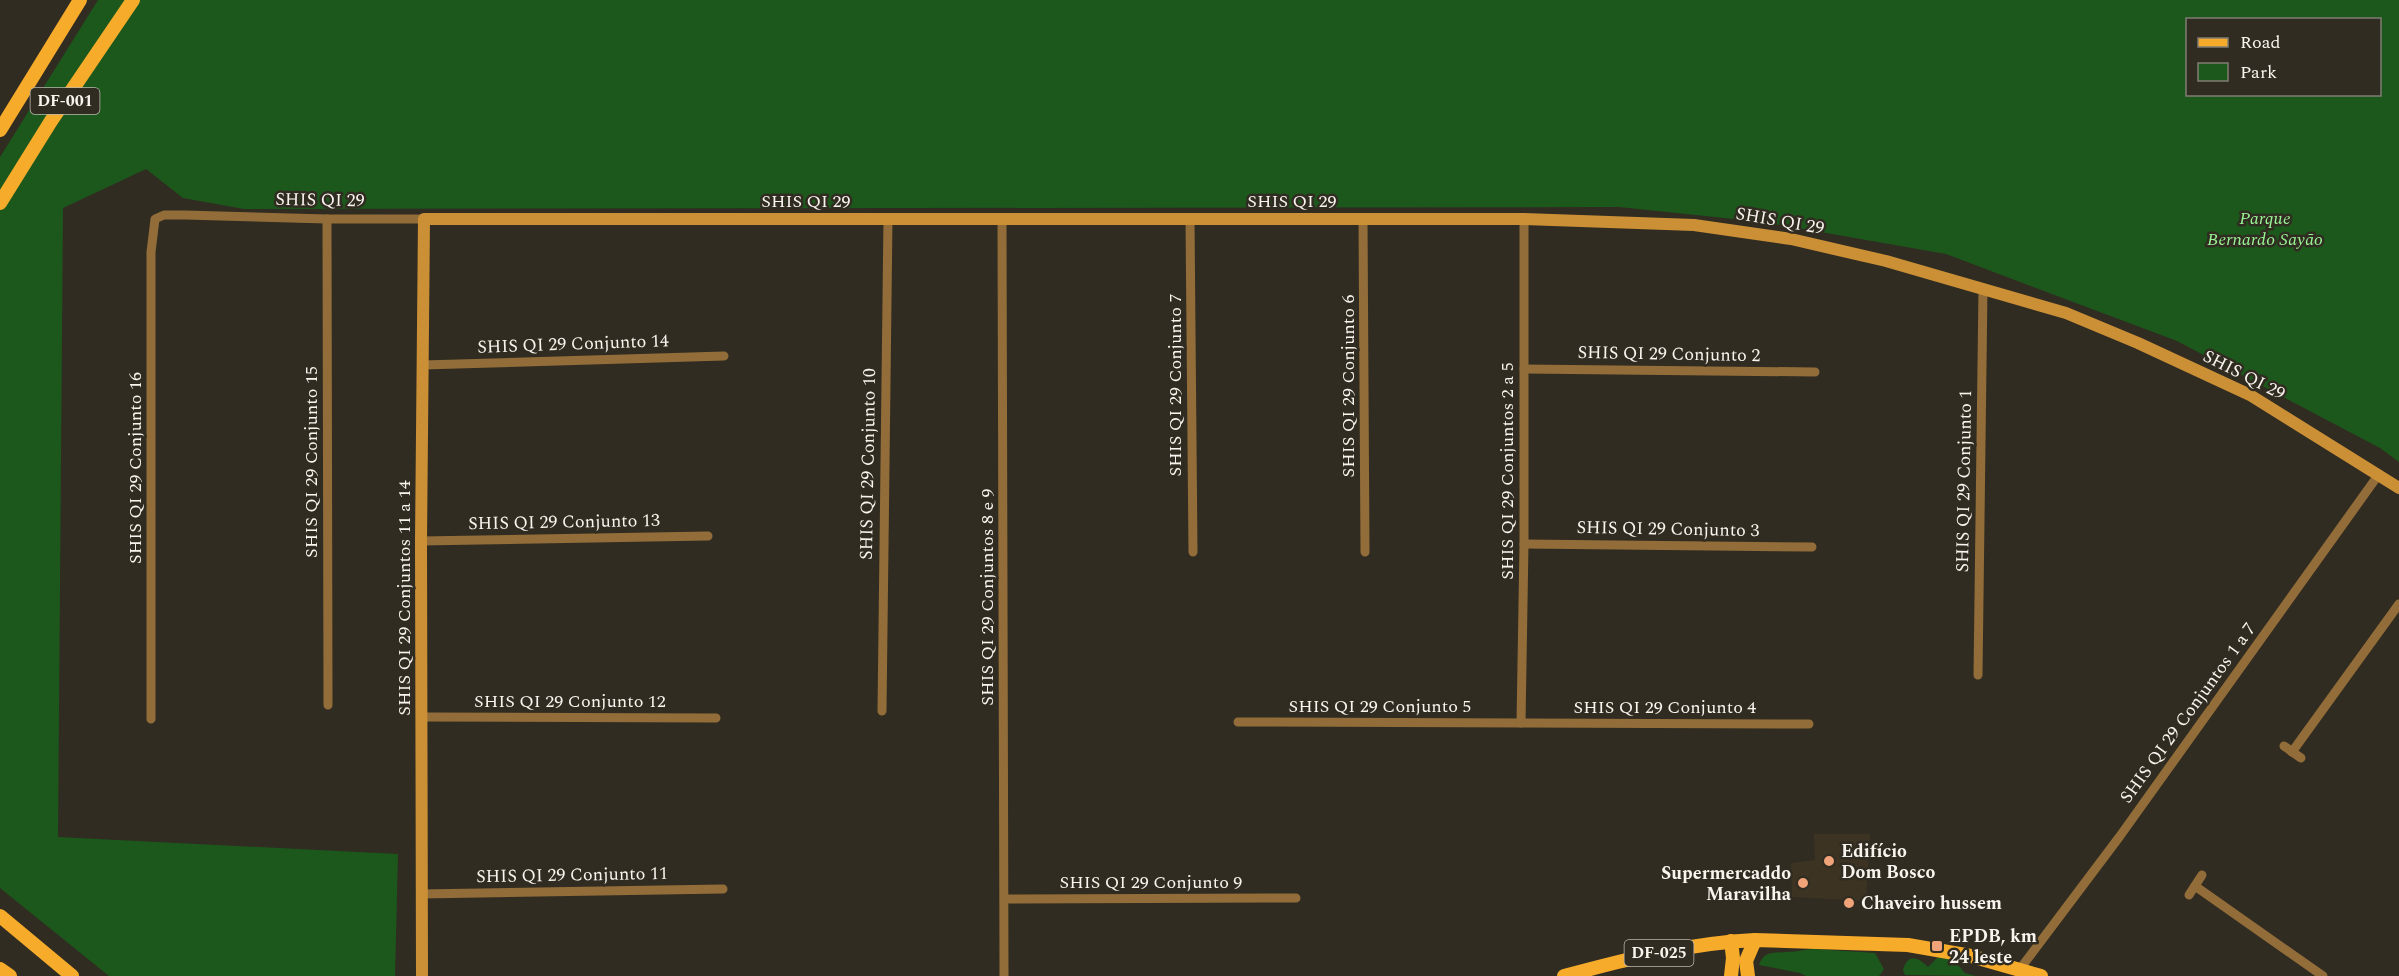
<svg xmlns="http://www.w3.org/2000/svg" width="2399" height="976" font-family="Spectral,serif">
<rect width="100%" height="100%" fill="#312c21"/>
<!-- built -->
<polygon fill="#3c3323" points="1814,834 1870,834 1866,901 1792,897 1791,863 1815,860"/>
<!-- green -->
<g fill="#1c581c" fill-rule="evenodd">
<path d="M98,0H2399V462L2380,448L2177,341L1946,254L1763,222L1619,207L244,209L183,198L146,169L63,208L58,837L398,854L395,976H109L0,888V157ZM2188,20H2380V94H2188Z"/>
<path d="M1814,949L1875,953L1884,969L1879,976H1806L1800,973L1759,965C1764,950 1776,953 1788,952C1797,952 1806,949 1814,949Z"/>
<path d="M1944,956L1951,957L1965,973L1976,976L1905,975L1903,970C1908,953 1918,957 1928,967L1937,958Z"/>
</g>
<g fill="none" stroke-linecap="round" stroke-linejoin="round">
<!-- street -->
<g stroke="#926d39" stroke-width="9">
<polyline points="327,219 328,705"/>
<polyline points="1002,219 1004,976"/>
<polyline points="1190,219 1193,552"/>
<polyline points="1363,219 1365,552"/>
<polyline points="423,365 724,356"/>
<polyline points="1524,369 1815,372"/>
<polyline points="421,541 708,536"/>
<polyline points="1524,544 1812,547"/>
<polyline points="1978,675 1983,288"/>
<polyline points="882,711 888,218"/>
<polyline points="423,717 716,718"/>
<polyline points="151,719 151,252 155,219 164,215 185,215 327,219 424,219"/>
<polyline points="1238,722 1809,724"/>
<polyline points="1521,723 1524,544 1524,219"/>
<polyline points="2284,746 2301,758"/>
<polyline points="2292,752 2399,604"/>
<polyline points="2195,886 2323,976"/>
<polyline points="421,894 723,889"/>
<polyline points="2189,895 2202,875"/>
<polyline points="1005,899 1296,898"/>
<polyline points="2020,969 2120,836 2379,474"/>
</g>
<!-- secondary -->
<polyline stroke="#cb9036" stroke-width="12" points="422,976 421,541 424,219 1524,219 1694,225 1791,239 1886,261 2066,313 2138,343 2250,395 2399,488"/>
<!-- primary -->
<g stroke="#f7ab2b" stroke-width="14">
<polyline points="0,130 80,0"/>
<polyline points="0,203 51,121 133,0"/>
<polyline points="0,916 72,976"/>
<polyline points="1731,941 1733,958 1731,976"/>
<polyline points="0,969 10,976"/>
<path d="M1564,976C1627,959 1690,943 1755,940L1908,945L1971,956L2041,976"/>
<polyline points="1748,976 1746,961 1755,940"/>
</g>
</g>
<!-- markers -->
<g fill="#f0a378" stroke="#312c21" stroke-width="2">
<circle cx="1829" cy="861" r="6"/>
<circle cx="1803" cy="883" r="6"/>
<circle cx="1849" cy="903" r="6"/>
<rect x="1931" y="940" width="12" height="12" rx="3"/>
</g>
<g text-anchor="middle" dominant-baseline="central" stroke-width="5" stroke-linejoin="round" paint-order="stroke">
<!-- shield labels -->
<g fill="#312c21" stroke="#bcb8b0" stroke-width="1.5">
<rect x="30.5" y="88" width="69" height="26" rx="4.5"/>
<rect x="1624.5" y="940" width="69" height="26" rx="4.5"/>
</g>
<g font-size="16" font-weight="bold" fill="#f8f4ee">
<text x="65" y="101">DF-001</text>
<text x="1659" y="953">DF-025</text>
</g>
<!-- street labels -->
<g font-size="18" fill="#f8f4ee" stroke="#312c21">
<text transform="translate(320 200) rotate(1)">SHIS QI 29</text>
<text x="806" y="201">SHIS QI 29</text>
<text x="1292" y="201">SHIS QI 29</text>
<text transform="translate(1780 221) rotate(10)">SHIS QI 29</text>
<text transform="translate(573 344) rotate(-2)">SHIS QI 29 Conjunto 14</text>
<text transform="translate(1669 354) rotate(1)">SHIS QI 29 Conjunto 2</text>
<text transform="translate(2244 375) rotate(27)">SHIS QI 29</text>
<text transform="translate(1175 385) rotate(-90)">SHIS QI 29 Conjunto 7</text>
<text transform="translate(1348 386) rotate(-90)">SHIS QI 29 Conjunto 6</text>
<text transform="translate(311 462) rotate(-90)">SHIS QI 29 Conjunto 15</text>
<text transform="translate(868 464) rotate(-89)">SHIS QI 29 Conjunto 10</text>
<text transform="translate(135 468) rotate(-90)">SHIS QI 29 Conjunto 16</text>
<text transform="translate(1507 471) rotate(-90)">SHIS QI 29 Conjuntos 2 a 5</text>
<text transform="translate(1964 481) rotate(-89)">SHIS QI 29 Conjunto 1</text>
<text transform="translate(564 522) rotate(-1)">SHIS QI 29 Conjunto 13</text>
<text transform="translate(1668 529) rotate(1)">SHIS QI 29 Conjunto 3</text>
<text transform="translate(987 597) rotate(-90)">SHIS QI 29 Conjuntos 8 e 9</text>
<text transform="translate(404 598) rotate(-90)">SHIS QI 29 Conjuntos 11 a 14</text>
<text x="570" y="701">SHIS QI 29 Conjunto 12</text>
<text x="1380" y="706">SHIS QI 29 Conjunto 5</text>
<text x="1665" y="707">SHIS QI 29 Conjunto 4</text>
<text transform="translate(2188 713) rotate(-54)">SHIS QI 29 Conjuntos 1 a 7</text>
<text transform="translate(572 875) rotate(-1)">SHIS QI 29 Conjunto 11</text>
<text x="1151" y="882">SHIS QI 29 Conjunto 9</text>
</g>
<!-- park labels -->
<g font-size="18" font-style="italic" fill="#98f494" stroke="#312c21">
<text x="2265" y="218">Parque<tspan x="2265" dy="21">Bernardo Sayão</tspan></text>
</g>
<!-- poi labels -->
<g font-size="18" font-weight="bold" fill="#f8f4ee" stroke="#312c21" text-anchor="start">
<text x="1841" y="851">Edifício<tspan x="1841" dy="21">Dom Bosco</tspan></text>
<text x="1791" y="873" text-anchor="end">Supermercaddo<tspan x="1791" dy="21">Maravilha</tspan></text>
<text x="1861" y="903">Chaveiro hussem</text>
<text x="1949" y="936">EPDB, km<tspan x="1949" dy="21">24 leste</tspan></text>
</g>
</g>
<!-- legend -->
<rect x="2186" y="18" width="195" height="78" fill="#312c21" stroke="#817c73" stroke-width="1.5"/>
<rect x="2198" y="38" width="30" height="9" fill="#f7ab2b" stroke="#817c73" stroke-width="1.5"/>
<text x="2240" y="48" font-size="18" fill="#f8f4ee">Road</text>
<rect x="2198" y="63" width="30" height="18" fill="#1c581c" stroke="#817c73" stroke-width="1.5"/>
<text x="2240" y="78" font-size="18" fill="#f8f4ee">Park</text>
</svg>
